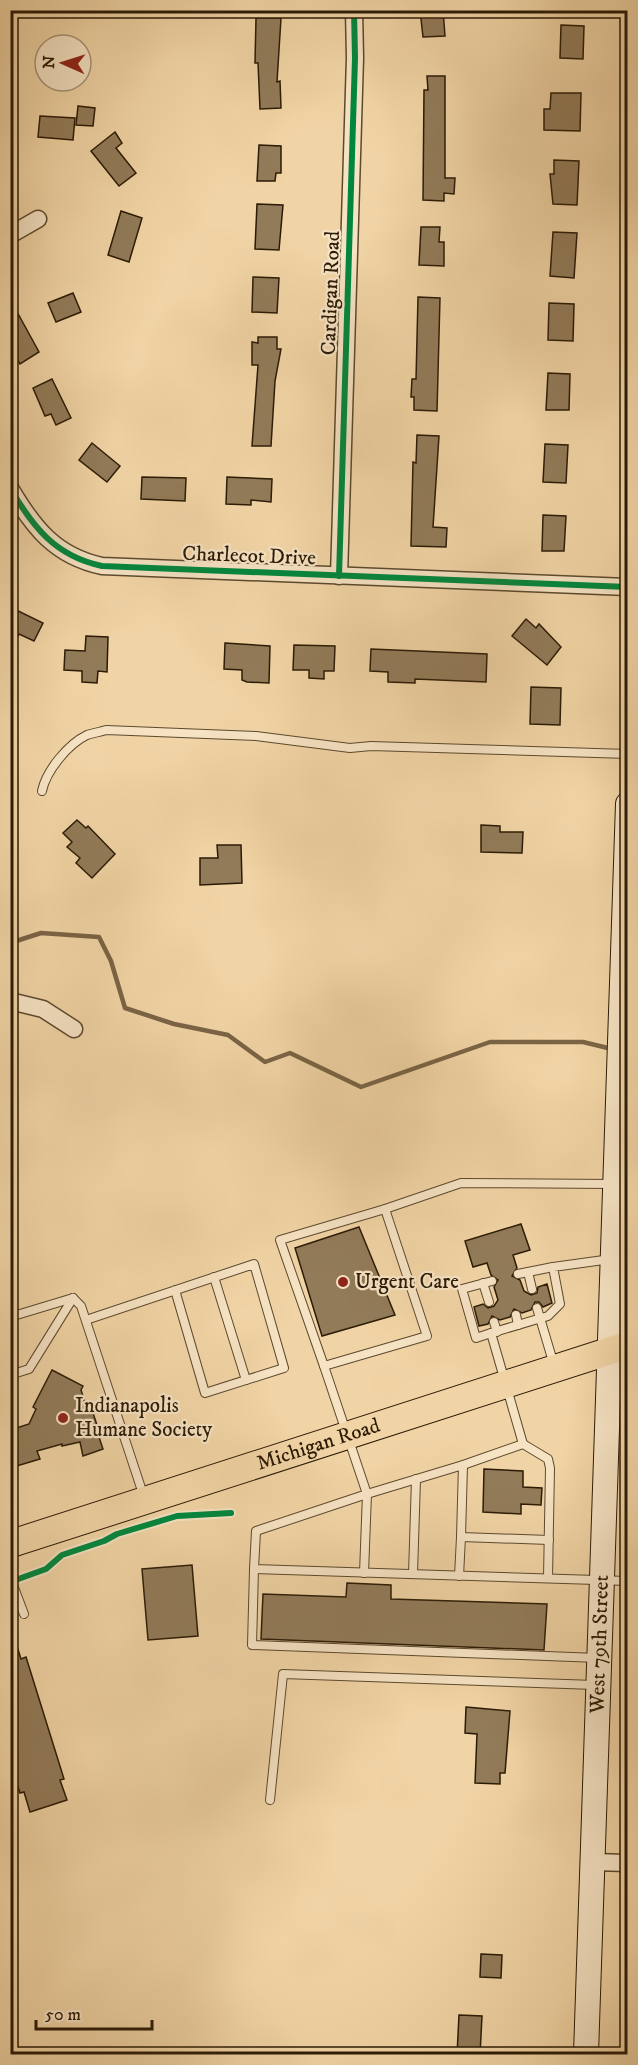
<svg xmlns="http://www.w3.org/2000/svg" width="638" height="2065" font-family="'IM FELL DW Pica',serif">
<rect width="100%" height="100%" fill="#f1d4a5"/>
<filter id="stains"><feTurbulence type="fractalNoise" baseFrequency=".00333" numOctaves="4"/><feColorMatrix values="0 0 0 0 .2 0 0 0 0 .09 0 0 0 0 .02 0 0 0 .5 -.17"/></filter>
<radialGradient id="worn" r=".72"><stop offset=".6" stop-color="#630" stop-opacity="0"/><stop offset="1" stop-color="#630" stop-opacity=".3"/></radialGradient>
<g fill="none" stroke-linecap="round" stroke-linejoin="round">
<!-- stream -->
<polyline stroke="#7a6445" stroke-width="4.5" points="10,943 41,933 99,937 111,961 125,1008 174,1024 228,1035 265,1062 290,1053 361,1087 490,1042 583,1042 612,1049"/>
</g>
<!-- building -->
<g fill="#927b59" stroke="#2b1b06" stroke-width="1.5">
<polygon points="420,10 443,10 445,36 423,37"/>
<polygon points="256,18 281,18 277,82 280,81 281,108 260,109 258,63 255,63"/>
<polygon points="561,25 584,26 583,59 560,58"/>
<polygon points="427,76 445,76 445,178 455,178 454,194 444,193 444,201 423,200 424,90 428,90"/>
<polygon points="551,93 581,93 580,131 544,130 544,109 550,109"/>
<polygon points="78,106 95,108 93,126 76,125"/>
<polygon points="40,116 75,118 73,140 38,137"/>
<polygon points="115,132 122,143 116,148 136,173 119,186 91,151"/>
<polygon points="259,145 281,146 281,173 276,173 275,181 257,181"/>
<polygon points="554,160 579,161 577,205 553,204 550,174 554,174"/>
<polygon points="257,204 283,205 279,250 255,249"/>
<polygon points="121,211 142,218 129,262 108,255"/>
<polygon points="421,227 440,227 439,242 444,242 444,266 419,265"/>
<polygon points="553,232 577,233 574,278 550,276"/>
<polygon points="253,277 279,278 277,313 252,312"/>
<polygon points="73,293 81,312 56,322 48,303"/>
<polygon points="418,297 440,298 437,411 414,410 414,397 411,397 412,379 416,379"/>
<polygon points="10,299 39,352 20,364 10,348"/>
<polygon points="549,303 574,304 573,341 548,340"/>
<polygon points="258,337 277,337 277,349 281,349 275,381 271,446 252,446 258,365 252,365 252,342 258,343"/>
<polygon points="548,373 570,374 569,410 546,410"/>
<polygon points="52,379 71,418 56,425 51,414 45,416 33,388"/>
<polygon points="417,435 439,436 433,527 447,528 446,547 411,546 413,462 416,463"/>
<polygon points="92,443 120,466 107,482 79,460"/>
<polygon points="545,444 568,445 566,483 543,482"/>
<polygon points="142,477 186,478 185,501 141,499"/>
<polygon points="227,477 272,479 271,502 251,500 251,505 226,504"/>
<polygon points="543,515 566,516 564,551 542,551"/>
<polygon points="10,607 43,623 34,641 19,634 10,652"/>
<polygon points="526,619 536,628 539,624 561,647 547,665 512,636"/>
<polygon points="86,636 108,637 107,672 98,671 97,683 82,682 82,671 64,670 65,650 85,651"/>
<polygon points="225,643 270,646 269,683 247,682 242,680 242,670 224,669"/>
<polygon points="294,645 335,646 334,671 324,671 324,679 309,678 309,670 293,670"/>
<polygon points="371,649 487,654 486,682 415,679 415,683 388,682 388,672 370,671"/>
<polygon points="531,687 561,688 560,725 530,724"/>
<polygon points="77,820 86,828 88,826 115,854 92,878 76,863 80,858 67,847 72,842 63,833"/>
<polygon points="481,825 500,826 500,832 523,832 522,853 481,852"/>
<polygon points="217,845 241,845 242,883 200,885 200,858 218,858"/>
<polygon points="521,1224 530,1250 513,1255 517,1268 512,1276 520,1280 524,1291 531,1295 537,1293 538,1287 547,1284 552,1303 543,1307 539,1302 535,1302 531,1310 522,1313 514,1309 510,1317 500,1320 492,1316 488,1324 479,1326 474,1307 483,1304 488,1308 494,1306 498,1300 494,1287 498,1280 491,1275 487,1263 473,1267 465,1241"/>
<polygon points="359,1227 395,1315 322,1336 295,1248"/>
<polygon points="52,1370 83,1386 81,1390 88,1412 92,1410 97,1425 104,1428 99,1437 103,1449 83,1456 80,1442 62,1446 62,1444 37,1451 40,1459 10,1468 10,1430 29,1424 36,1409 33,1407"/>
<polygon points="484,1469 523,1471 523,1487 542,1488 541,1505 521,1504 521,1514 483,1512"/>
<polygon points="192,1565 198,1636 148,1640 142,1569"/>
<polygon points="347,1583 391,1585 391,1599 547,1604 544,1650 261,1639 263,1594 346,1597"/>
<polygon points="10,1633 13,1633 21,1659 26,1657 64,1779 60,1780 67,1800 30,1812 24,1792 20,1793 10,1763"/>
<polygon points="466,1707 510,1711 505,1773 500,1773 500,1784 475,1783 477,1734 465,1733"/>
<polygon points="481,1954 502,1955 501,1978 480,1977"/>
<polygon points="459,2015 482,2016 480,2055 457,2055"/>
</g>
<g fill="none" stroke-linecap="round" stroke-linejoin="round">
<!-- service casing -->
<g stroke="#5c492e" stroke-width="10">
<g id="service">
<path d="M42,791C46,771 68,744 87,735C93,733 100,732 106,730L256,736L350,748L371,746L628,754"/>
<polyline points="614,1184 461,1183 385,1209 427,1336 324,1366 367,1494 256,1531 254,1569 628,1581"/>
<polyline points="528,1272 532,1289"/>
<polyline points="518,1274 553,1267"/>
<polyline points="214,1277 246,1380"/>
<polyline points="483,1283 489,1302"/>
<polyline points="73,1298 81,1306 144,1497"/>
<polyline points="537,1308 554,1365"/>
<polyline points="516,1315 518,1325"/>
<polyline points="10,1317 73,1298"/>
<polyline points="86,1320 254,1264 284,1368 205,1393 175,1290"/>
<polyline points="494,1322 497,1332"/>
<polyline points="491,1333 476,1338 462,1289 492,1281"/>
<polyline points="324,1366 280,1240 385,1209"/>
<polyline points="10,1375 29,1369 73,1298"/>
<polyline points="523,1444 491,1333 548,1316 560,1304 553,1267 611,1259"/>
<polyline points="463,1465 523,1444 548,1459 550,1468 548,1578"/>
<polyline points="254,1569 252,1645 598,1658"/>
<polyline points="364,1573 367,1494 463,1465 461,1537 549,1540"/>
<polyline points="413,1574 416,1479"/>
<polyline points="459,1576 461,1537"/>
<polyline points="10,1577 24,1614"/>
<polyline points="270,1800 283,1674 595,1685"/>
</g>
</g>
<!-- minor casing -->
<g stroke="#5c492e" stroke-width="19">
<g id="minor">
<polyline points="10,235 38,219"/>
<path d="M10,488C33,527 55,556 102,566L628,587"/>
<polyline points="339,576 355,58 354,10"/>
<polyline points="10,1001 43,1009 74,1029"/>
<polyline points="593,1862 628,1863"/>
</g>
</g>
<!-- secondary casing -->
<g stroke="#2b1b06" stroke-width="26">
<g id="secondary">
<path id="s1" d="M586,2054L628,804"/>
</g>
</g>
<!-- primary casing -->
<g stroke="#2b1b06" stroke-width="29">
<g id="primary">
<path id="s2" d="M10,1544L628,1345"/>
</g>
</g>
<!-- service -->
<use href="#service" stroke="#f6e3c4" stroke-width="8"/>
<!-- minor -->
<use href="#minor" stroke="#f6e3c4" stroke-width="16"/>
<!-- secondary -->
<use href="#secondary" stroke="#f6e3c4" stroke-width="24"/>
<!-- primary -->
<use href="#primary" stroke="#f1d4a5" stroke-width="27"/>
<!-- cycleway casing -->
<g stroke="#f6e3c4" stroke-width="10">
<g id="cycleway">
<path d="M10,488C33,527 55,556 102,566L628,587"/>
<polyline points="339,576 355,58 354,10"/>
<polyline points="10,1582 46,1569 62,1555 104,1541 117,1534 177,1516 231,1513"/>
</g>
</g>
<!-- cycleway -->
<use href="#cycleway" stroke="#00873e" stroke-width="6"/>
</g>
<!-- markers -->
<g fill="#8f2418" stroke="#f6e3c4" stroke-width="2">
<circle cx="343" cy="1282" r="6"/>
<circle cx="63" cy="1418" r="6"/>
</g>
<g text-anchor="middle" dominant-baseline="central" stroke-width="4.5" stroke-linejoin="round" paint-order="stroke">
<!-- street labels -->
<g font-size="21" fill="#2b1b06" stroke="#f6e3c4">
<text transform="translate(331 293) rotate(-88)">Cardigan Road</text>
<text transform="translate(249 556) rotate(2)">Charlecot Drive</text>
<text stroke="none"><textPath href="#s2" startOffset="324">Michigan Road</textPath></text>
<text stroke="none"><textPath href="#s1" startOffset="410">West 79th Street</textPath></text>
</g>
<!-- poi labels -->
<g font-size="21" fill="#2b1b06" stroke="#f6e3c4" text-anchor="start">
<text x="355" y="1282">Urgent Care</text>
<text x="75" y="1406">Indianapolis<tspan x="75" dy="24">Humane Society</tspan></text>
</g>
</g>
<!-- margin -->
<rect width="638" height="2065" fill="none" stroke="#f1d4a5" stroke-width="36"/>
<rect x="12" y="12" width="614" height="2041" fill="none" stroke="#2b1b06" stroke-width="3"/>
<rect x="18" y="18" width="602" height="2029" fill="none" stroke="#2b1b06" stroke-width="1.5"/>
<!-- north arrow -->
<g transform="translate(63 63) rotate(273)"><circle r="28" fill="#f6e3c4" stroke="#a59378" stroke-width="1.5"/>
<path d="M0-4.5L10 22L0 15L-10 22Z" fill="#8f2418"/>
<text y="-9" font-size="16" font-weight="bold" text-anchor="middle" fill="#2b1b06">N</text>
</g>
<!-- scale -->
<path d="M36 2020v9h116v-9" fill="none" stroke="#2b1b06" stroke-width="3"/>
<text x="45" y="2020" font-size="18" fill="#2b1b06" stroke="#f6e3c4" stroke-width="4.5" paint-order="stroke">50 m</text>
<rect width="100%" height="100%" filter="url(#stains)"/>
<rect width="100%" height="100%" fill="url(#worn)"/>
</svg>
